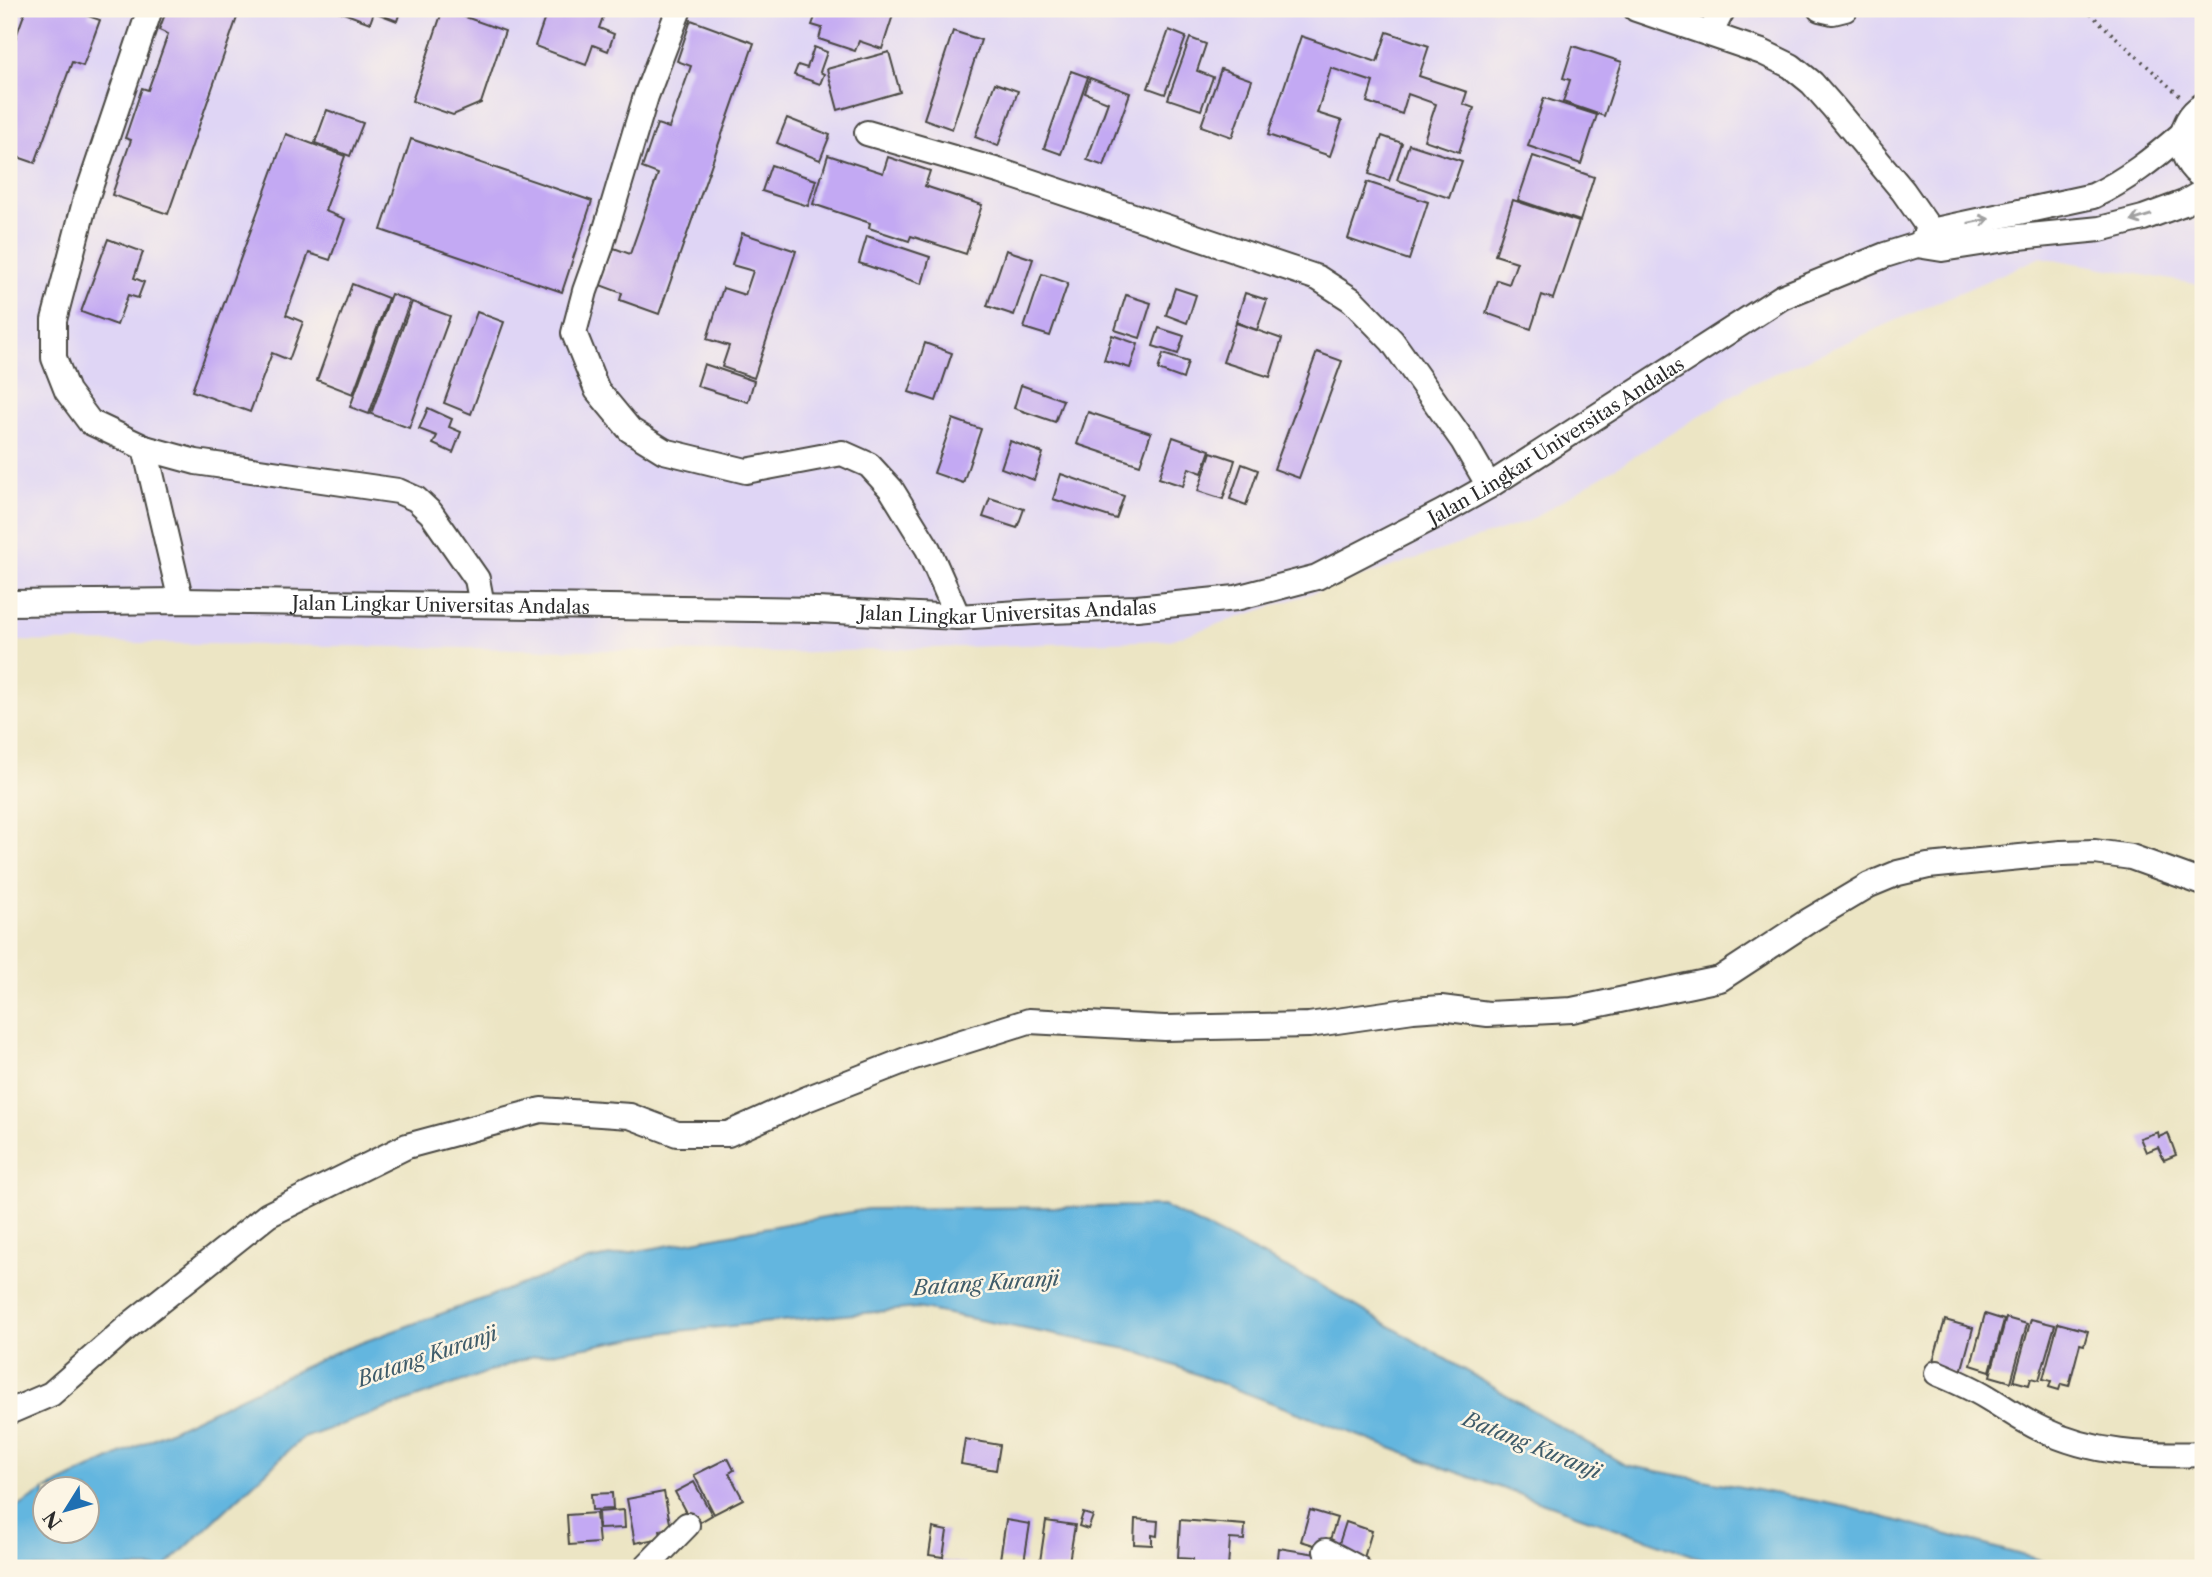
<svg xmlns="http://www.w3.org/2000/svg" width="2212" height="1577" font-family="'Libre Caslon Text',serif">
<rect width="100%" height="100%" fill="#fcf5e5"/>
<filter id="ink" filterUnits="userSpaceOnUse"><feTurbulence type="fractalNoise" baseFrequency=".0143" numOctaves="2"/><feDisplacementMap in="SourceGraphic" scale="14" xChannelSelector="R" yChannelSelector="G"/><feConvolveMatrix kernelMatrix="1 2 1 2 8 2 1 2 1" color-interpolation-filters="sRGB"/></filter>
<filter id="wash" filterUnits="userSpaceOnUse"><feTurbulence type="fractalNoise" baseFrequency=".00686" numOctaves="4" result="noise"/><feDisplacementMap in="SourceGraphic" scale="28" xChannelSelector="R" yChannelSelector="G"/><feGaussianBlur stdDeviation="1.57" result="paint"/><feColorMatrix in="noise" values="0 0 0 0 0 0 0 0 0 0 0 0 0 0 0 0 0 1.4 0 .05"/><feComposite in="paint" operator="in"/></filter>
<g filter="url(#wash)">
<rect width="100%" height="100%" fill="#ece5c4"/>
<!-- built -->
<polygon fill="#dfd5f5" points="9,9 2203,9 2203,291 2195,284 2041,257 1753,383 1529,521 1170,640 783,653 9,641"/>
<!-- water -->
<polygon fill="#64b6df" stroke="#487085" stroke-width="2" points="1163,1206 1315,1282 1625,1465 1847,1507 2069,1568 1729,1568 1430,1463 1133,1350 917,1308 668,1332 530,1357 301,1439 164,1568 9,1568 9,1513 45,1490 46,1532 88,1532 88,1490 47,1489 336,1352 589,1260 868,1209"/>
<g id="blocks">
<!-- building -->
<g fill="#c3a9f3">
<polygon points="26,9 91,9 88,16 100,20 83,66 72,62 35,163 9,154 9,56"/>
<polygon points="167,9 240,9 168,214 112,195 131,140 125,138 142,88 148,90 168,34 159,30"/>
<polygon points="333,9 401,9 397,21 374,12 370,23"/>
<polygon points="443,9 505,31 481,103 453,115 412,101"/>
<polygon points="548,9 606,9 599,28 614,34 608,51 593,45 586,65 535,46"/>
<polygon points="818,9 884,9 894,12 882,49 859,41 855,51 819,39 822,28 812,25"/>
<polygon points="1670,9 1696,9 1693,17"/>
<polygon points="691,20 754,43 659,314 620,300 622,293 600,285 614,248 630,254 658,174 642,168 657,124 669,128 691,66 677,61"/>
<polygon points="1169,30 1186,37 1165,94 1148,88"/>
<polygon points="953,31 981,40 952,129 924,119"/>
<polygon points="1387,32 1429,46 1419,76 1467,92 1463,104 1474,108 1459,152 1424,140 1436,104 1408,94 1402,114 1367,102 1373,82 1331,68 1317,113 1342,121 1330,156 1268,135 1301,36 1377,62"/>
<polygon points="1190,38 1206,44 1197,71 1213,77 1201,110 1168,99"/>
<polygon points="1573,46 1622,62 1604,116 1563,102 1570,80 1563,78"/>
<polygon points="814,47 827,52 820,72 824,74 820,84 794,75 798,65 807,68"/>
<polygon points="889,52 900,92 838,110 827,69"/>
<polygon points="1221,69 1252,80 1232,137 1201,126"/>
<polygon points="1071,71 1088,77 1061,154 1044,148"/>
<polygon points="1090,78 1130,93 1104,166 1087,160 1108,102 1085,93"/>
<polygon points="995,83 1018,91 998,146 975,137"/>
<polygon points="1544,98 1597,115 1581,164 1528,146"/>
<polygon points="327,110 363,123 350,156 315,143"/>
<polygon points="787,118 830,135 820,160 777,143"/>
<polygon points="286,134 345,156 325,211 345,219 330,260 309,253 286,315 303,322 289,360 272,353 250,412 192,391"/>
<polygon points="1382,136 1402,143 1389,181 1369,174"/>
<polygon points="411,139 592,201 562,292 381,230"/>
<polygon points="1409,144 1462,161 1449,198 1397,180"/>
<polygon points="828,155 883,173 888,157 930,171 925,186 982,205 966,254 911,236 909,241 869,228 870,223 813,204"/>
<polygon points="1533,156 1594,177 1580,221 1518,200"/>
<polygon points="771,165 816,180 808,206 762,191"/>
<polygon points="1367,182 1428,202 1409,260 1348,239"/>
<polygon points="1513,200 1579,222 1553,299 1542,295 1531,329 1486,313 1497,280 1509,284 1517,262 1495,255"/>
<polygon points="742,233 796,251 754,378 722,367 729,346 707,339 723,288 745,295 753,271 732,265"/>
<polygon points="867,236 930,257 922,284 859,263"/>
<polygon points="108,239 143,252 134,278 144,282 138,298 128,295 117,325 81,312"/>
<polygon points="1006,250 1033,259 1014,315 987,306"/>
<polygon points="1042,274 1068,283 1050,336 1024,328"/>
<polygon points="352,284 388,298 353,394 317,380"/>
<polygon points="1175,288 1196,295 1187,323 1166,315"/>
<polygon points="1245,293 1267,300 1257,330 1236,322"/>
<polygon points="391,294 410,301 369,414 350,407"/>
<polygon points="1126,295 1151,303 1140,338 1115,330"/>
<polygon points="412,302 450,316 409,428 371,414"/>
<polygon points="477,312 504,322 471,414 444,403"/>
<polygon points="1236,323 1282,339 1270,377 1223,362"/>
<polygon points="1159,328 1184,336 1178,354 1153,346"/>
<polygon points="1112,335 1138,344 1130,368 1104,360"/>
<polygon points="925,343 952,353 936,401 909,392"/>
<polygon points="1317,352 1342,361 1299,478 1274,469"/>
<polygon points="1163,354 1188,362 1183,379 1158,370"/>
<polygon points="704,364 754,381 748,402 697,386"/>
<polygon points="1021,385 1063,400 1055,422 1014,408"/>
<polygon points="428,408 452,419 449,427 461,432 453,453 433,444 437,436 419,429"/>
<polygon points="1088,412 1151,433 1140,465 1077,444"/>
<polygon points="953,419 981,429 963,483 934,473"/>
<polygon points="1173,437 1210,450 1202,473 1189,468 1183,486 1159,478"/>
<polygon points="1010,441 1043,453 1034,480 1001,468"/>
<polygon points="1211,452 1235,460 1223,499 1198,491"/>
<polygon points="1242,464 1258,470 1246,505 1230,499"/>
<polygon points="1061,474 1124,496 1116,519 1053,499"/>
<polygon points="990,498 1024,509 1017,528 983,517"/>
<polygon points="2158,1132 2159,1137 2168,1133 2176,1155 2164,1160 2158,1147 2146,1152 2140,1138"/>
<polygon points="1985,1314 2004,1320 1990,1371 1971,1365"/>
<polygon points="2006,1318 2027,1324 2011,1382 1990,1376"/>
<polygon points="2031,1319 2055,1325 2039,1380 2031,1378 2029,1385 2014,1381"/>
<polygon points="1945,1320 1973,1328 1960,1376 1931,1368"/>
<polygon points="2058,1323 2088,1331 2084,1345 2080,1344 2069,1386 2061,1384 2059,1390 2049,1387 2051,1381 2043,1379"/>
<polygon points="965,1439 1000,1445 996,1470 961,1464"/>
<polygon points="728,1458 734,1470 729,1473 743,1499 714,1514 694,1475"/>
<polygon points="694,1482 712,1515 693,1526 675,1492"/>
<polygon points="664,1492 671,1528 660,1530 661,1538 635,1543 627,1499"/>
<polygon points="612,1493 613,1509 592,1510 591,1494"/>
<polygon points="624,1510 625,1528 599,1529 598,1512"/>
<polygon points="1310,1510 1337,1518 1327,1549 1301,1541"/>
<polygon points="596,1513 599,1543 569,1545 567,1515"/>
<polygon points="1083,1513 1093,1516 1088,1529 1079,1526"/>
<polygon points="1135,1519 1158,1521 1157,1536 1152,1535 1152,1545 1134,1544"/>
<polygon points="1006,1520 1030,1524 1024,1562 1000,1559"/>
<polygon points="1180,1520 1245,1525 1244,1540 1230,1539 1228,1568 1193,1568 1193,1559 1178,1558"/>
<polygon points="1046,1521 1075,1525 1068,1568 1039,1568"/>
<polygon points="1346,1522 1372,1531 1363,1561 1336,1553"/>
<polygon points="933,1528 947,1531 943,1557 929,1555"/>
<polygon points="1279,1548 1316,1554 1315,1568 1277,1568"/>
<polygon points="938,1560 966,1564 966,1568 937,1568"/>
</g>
</g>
</g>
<g filter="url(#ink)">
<use href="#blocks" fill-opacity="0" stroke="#484742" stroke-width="2"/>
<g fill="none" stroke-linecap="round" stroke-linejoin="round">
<!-- minor casing -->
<g stroke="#484742" stroke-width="28">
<g id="minor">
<polyline points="150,9 85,202 54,320 54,358 67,391 90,422 145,448 196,462 398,491 416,499 431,513 477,579 482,605"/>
<polyline points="679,9 646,96 600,249 585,291 574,333 597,390 630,430 664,451 746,471 842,453 869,465 891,489 928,549 958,617"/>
<polyline points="1636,9 1762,52 1791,66 1812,83 1834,108 1903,191 1931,231"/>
<polyline points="1820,9 1833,12 1845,9"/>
<polyline points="1710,33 1723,9"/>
<path d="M2203,105C2176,121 2175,161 2203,177"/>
<polyline points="867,133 1002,172 1318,278 1352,300 1392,341 1463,441 1489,486"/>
<path d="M1920,242L1931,231L2093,196C2127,180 2154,158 2182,134"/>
<polyline points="145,448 181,601"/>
<path id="s1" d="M9,603L181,601L817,610L958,617L1050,611L1137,608L1236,598L1317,577L1443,512L1489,486L1782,297L1885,255L1917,245L1942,249L2019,237L2100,229L2143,218L2184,203L2203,192"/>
<path d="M1937,1373C1953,1380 1970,1387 1985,1396C2004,1407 2021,1420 2041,1429C2092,1454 2147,1456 2203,1454"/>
<polyline points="9,1412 51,1394 131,1324 268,1215 407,1146 541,1110 630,1116 677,1134 728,1134 804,1100 911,1058 1029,1021 1165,1028 1309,1025 1413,1010 1441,1008 1488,1014 1572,1010 1720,979 1810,920 1869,885 1898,873 1928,866 2061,853 2095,852 2131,857 2203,883"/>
<polyline points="1326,1551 1358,1568"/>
<polyline points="645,1568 687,1525"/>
</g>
</g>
<!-- path -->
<polyline stroke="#484742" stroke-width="3.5" stroke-dasharray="2 5" stroke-linecap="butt" points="2085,9 2181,97"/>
<!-- minor -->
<use href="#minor" stroke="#fff" stroke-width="24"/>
</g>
<!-- one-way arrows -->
<defs><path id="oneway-shaft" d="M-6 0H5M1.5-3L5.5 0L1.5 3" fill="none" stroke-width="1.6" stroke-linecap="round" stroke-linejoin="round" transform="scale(1.75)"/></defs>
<g stroke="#a0a0a0">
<use href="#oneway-shaft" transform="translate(2141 218) rotate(163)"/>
<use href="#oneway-shaft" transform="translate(1979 221) rotate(-12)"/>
</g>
</g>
<g text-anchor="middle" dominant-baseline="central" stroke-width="5" stroke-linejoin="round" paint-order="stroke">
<!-- street labels -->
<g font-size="19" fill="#2b2b2b" stroke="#fcf5e5">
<text stroke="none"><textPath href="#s1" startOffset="1587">Jalan Lingkar Universitas Andalas</textPath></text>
<text stroke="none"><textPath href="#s1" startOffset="432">Jalan Lingkar Universitas Andalas</textPath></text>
<text stroke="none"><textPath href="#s1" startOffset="999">Jalan Lingkar Universitas Andalas</textPath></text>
</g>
<!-- water labels -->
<g font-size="21" font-style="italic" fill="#3f5c6a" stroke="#fcf5e5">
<text transform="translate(986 1283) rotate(-4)">Batang Kuranji</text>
<text transform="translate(427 1356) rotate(-19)">Batang Kuranji</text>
<text transform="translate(1532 1445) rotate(22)">Batang Kuranji</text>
</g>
</g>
<!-- margin -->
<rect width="2212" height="1577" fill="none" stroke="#fcf5e5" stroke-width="35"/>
<!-- north arrow -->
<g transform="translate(66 1510) rotate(233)"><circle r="33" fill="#fcf5e5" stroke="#a8a49b" stroke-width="2"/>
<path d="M0-5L12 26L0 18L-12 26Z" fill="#1f6fb2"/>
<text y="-10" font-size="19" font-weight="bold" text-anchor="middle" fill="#2b2b2b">N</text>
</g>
</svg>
